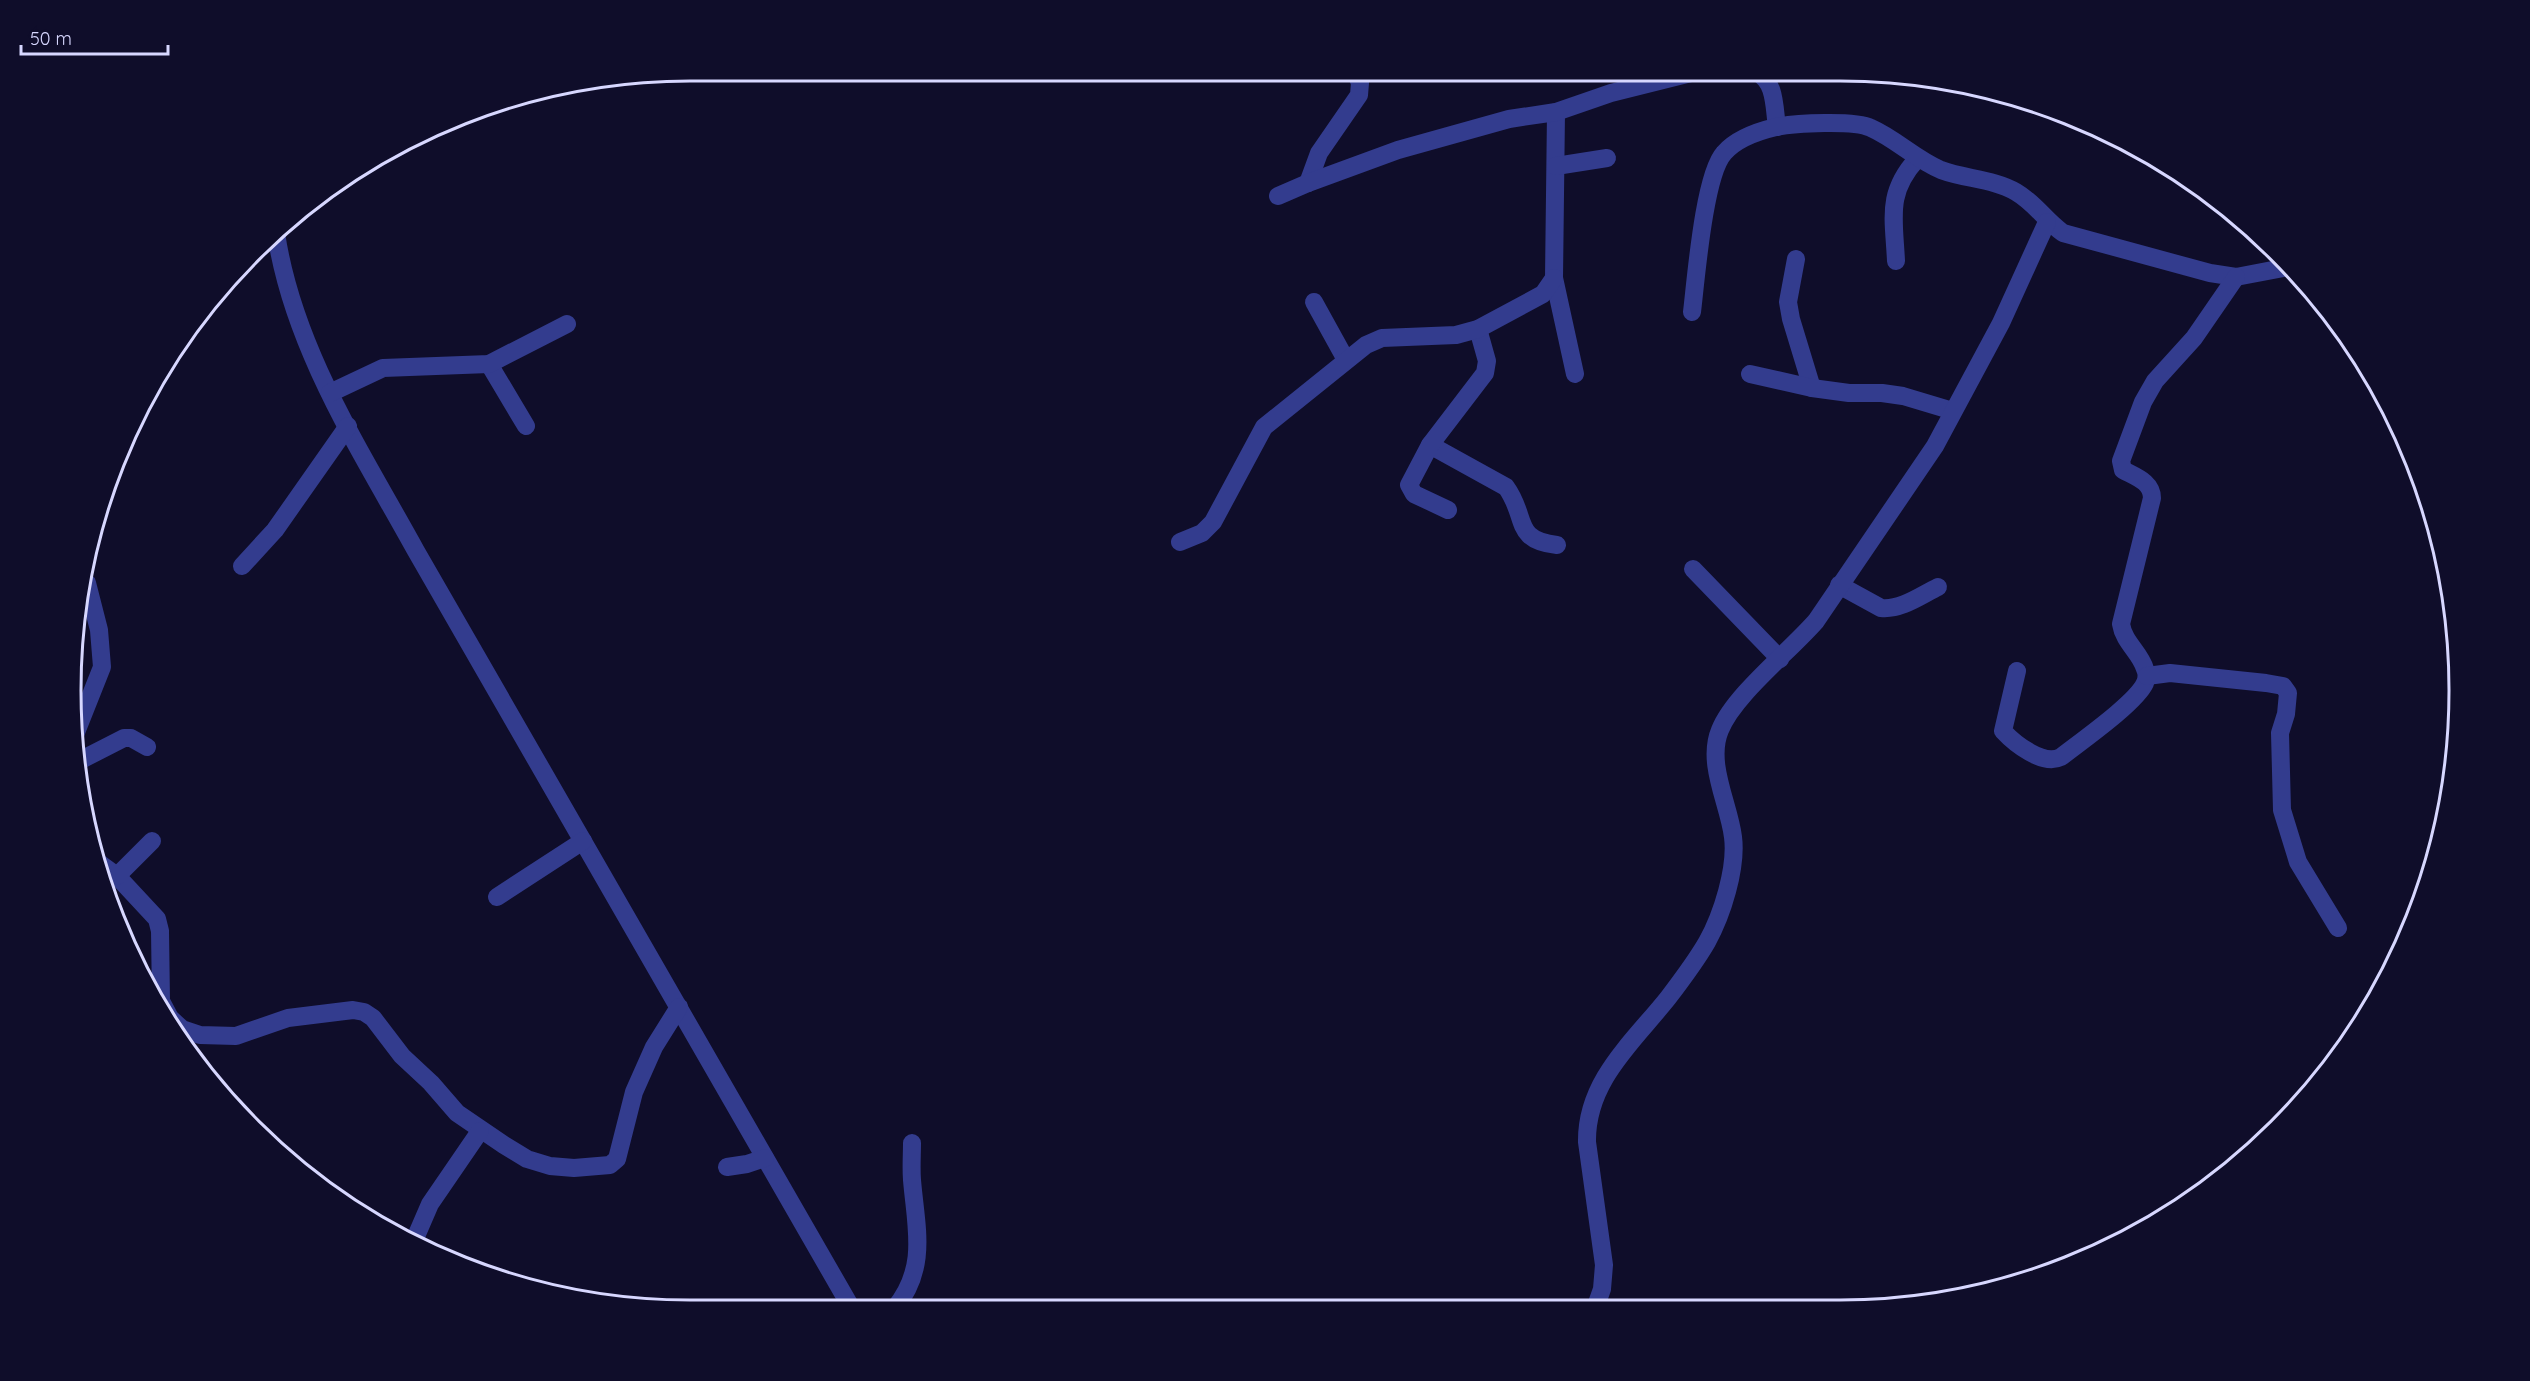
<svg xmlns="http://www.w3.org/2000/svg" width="2530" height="1381" font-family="Quicksand,sans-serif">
<rect width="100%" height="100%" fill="#0f0d2a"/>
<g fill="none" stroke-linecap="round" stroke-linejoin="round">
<!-- minor -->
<g stroke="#333c8e" stroke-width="18">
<path d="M1756,72C1776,81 1774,108 1777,127"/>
<polyline points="1556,112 1554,278 1575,374"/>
<polyline points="1556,166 1607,158"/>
<polyline points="1308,183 1319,153 1359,95 1360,83 1355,71"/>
<polyline points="1278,196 1308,183 1398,150 1509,119 1556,112 1611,93 1695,72"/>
<path d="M276,233C293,348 361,451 416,551L852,1309"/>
<polyline points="1796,259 1788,302 1791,319 1812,388"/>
<path d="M1896,261C1894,218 1886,193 1917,159"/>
<polyline points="1314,302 1346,360"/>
<path d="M1692,312C1696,279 1704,175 1724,153C1736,139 1759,131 1776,127C1795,123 1855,120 1871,128C1896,139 1915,159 1941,170C1965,179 1994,179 2016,192C2035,203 2045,220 2063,233L2210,273L2236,277L2288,267"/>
<polyline points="489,364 526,426"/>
<polyline points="1750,374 1812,388 1849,393 1882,393 1903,396 1953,411"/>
<polyline points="330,393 383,368 489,364 567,324"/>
<path d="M1430,445L1506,487C1528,517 1512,540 1557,545"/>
<polyline points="1448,510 1414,494 1409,485 1430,445 1485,373 1487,361 1478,329"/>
<polyline points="1180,542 1202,533 1213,522 1264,427 1366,345 1382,338 1456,335 1478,329 1543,294 1554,278"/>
<polyline points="242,566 275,530 348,426"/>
<polyline points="1693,569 1780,659"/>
<path d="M1839,585L1881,608C1901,610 1920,596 1938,587"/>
<path d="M2017,671L2003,731C2015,744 2043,766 2061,757C2080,742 2136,703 2145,683C2147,678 2147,673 2145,669C2140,652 2124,643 2121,624L2152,498C2152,482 2136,477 2123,470L2121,461L2143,402L2155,381L2194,338L2236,277"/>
<polyline points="2147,676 2170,673 2266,683 2283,686 2288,693 2286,714 2280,733 2282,810 2298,862 2338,928"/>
<polyline points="73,740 102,667 99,630 87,583"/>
<polyline points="77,762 124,738 131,738 147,747"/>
<polyline points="95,860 117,876 157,919 160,931 161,1001 170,1018 182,1029 200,1035 236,1036 288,1018 353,1010 364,1012 373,1018 402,1056 431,1083 457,1113 504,1145 527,1159 550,1166 574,1168 610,1165 617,1159 634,1092 654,1047 679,1007"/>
<polyline points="117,876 152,841"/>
<polyline points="497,897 583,841"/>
<polyline points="727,1167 747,1164 765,1158"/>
<polyline points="414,1241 430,1204 480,1131"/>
<path d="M1596,1306L1602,1289L1604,1265L1587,1142C1586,1081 1633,1042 1668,998C1681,981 1696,961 1707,942C1722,915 1737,868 1733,837C1729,804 1706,763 1720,730C1734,695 1789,652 1816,621L1935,446L2001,323L2047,222"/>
<path d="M895,1308C928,1267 916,1228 912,1180C911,1167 912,1155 912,1143"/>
</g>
</g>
<!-- crop -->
<path d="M0 0H2530V1381H0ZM690 81H1840A609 609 0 0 1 2449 690V691A609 609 0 0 1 1840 1300H690A609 609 0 0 1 81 691V690A609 609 0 0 1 690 81Z" fill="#0f0d2a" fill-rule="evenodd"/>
<path fill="none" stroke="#d7d7ff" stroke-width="3" d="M690 81H1840A609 609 0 0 1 2449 690V691A609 609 0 0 1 1840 1300H690A609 609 0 0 1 81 691V690A609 609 0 0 1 690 81Z"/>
<!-- scale -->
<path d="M21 45v9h147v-9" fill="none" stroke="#d7d7ff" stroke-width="3"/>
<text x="30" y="45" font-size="18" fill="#d7d7ff" stroke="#0f0d2a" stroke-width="4.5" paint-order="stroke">50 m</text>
</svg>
